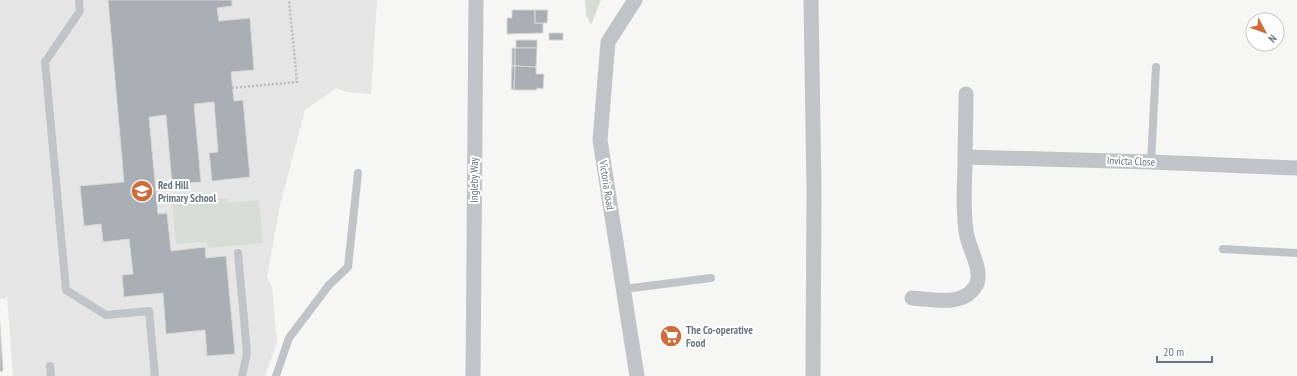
<svg xmlns="http://www.w3.org/2000/svg" width="1297" height="376" font-family="'PT Sans Narrow',sans-serif">
<rect width="100%" height="100%" fill="#f6f6f4"/>
<!-- built -->
<polygon fill="#e4e5e4" points="0,0 377,0 371,94 347,92 336,88 305,110 280,205 267,277 272,287 277,342 265,376 13,376 7,296 4,299 0,299"/>
<!-- green -->
<g fill="#d7dcd5">
<polygon points="585,0 601,0 591,25 586,14"/>
<polygon points="227,198 228,203 259,200 263,243 208,248 207,242 176,244 172,203"/>
</g>
<!-- building -->
<g fill="#a8aeb3" stroke="#d8d8d6">
<polygon points="108,0 232,0 232,6 217,8 219,21 250,18 254,70 231,72 234,101 243,100 250,177 212,181 209,153 218,152 214,102 194,104 201,182 172,184 166,115 149,117 158,214 167,213 171,251 205,247 206,258 226,256 235,354 207,356 205,330 166,334 163,293 124,297 122,275 133,274 129,239 103,242 101,224 84,226 80,186 124,182"/>
<polygon points="512,10 535,10 535,23 543,23 543,33 507,34 507,18 512,18"/>
<polygon points="535,10 548,10 547,23 535,23"/>
<rect x="549" y="33" width="14" height="7"/>
<rect x="516" y="40" width="21" height="8"/>
<rect x="512" y="48" width="3" height="18"/>
<polygon points="515,48 537,48 536,67 515,66"/>
<polygon points="512,66 515,66 514,90 511,89"/>
<polygon points="515,66 536,67 536,74 544,74 543,89 537,88 537,90 514,90"/>
<polygon points="0,324 3,371 0,372"/>
</g>
<g fill="none" stroke-linecap="round" stroke-linejoin="round">
<!-- path -->
<polyline stroke="#babcbe" stroke-width="2.5" stroke-dasharray="2 2" stroke-linecap="butt" points="232,88 297,82 289,0"/>
<!-- lane -->
<g stroke="#c0c3c7" stroke-width="8">
<polyline points="79,0 80,11 45,62 66,290 106,315 149,311 155,376"/>
<polyline points="1151,162 1156,67"/>
<polyline points="1223,249 1297,253"/>
<polyline points="238,253 247,353 242,376"/>
<polyline points="624,289 711,278"/>
<polyline points="50,366 51,376"/>
<polyline points="276,376 289,338 329,285 348,267 358,173"/>
</g>
<!-- street -->
<g stroke="#c0c3c7" stroke-width="15">
<polyline points="635,0 608,42 600,140 637,376"/>
<polyline points="811,0 814,191 813,376"/>
<polyline points="965,157 1151,162 1297,168"/>
<path d="M912,298C933,299 962,307 975,287C985,272 968,248 966,231C963,210 964,188 965,167C965,143 966,118 966,94"/>
<polyline points="473,376 476,0"/>
</g>
</g>
<!-- icons -->
<defs>
<g id="school-disc" transform="scale(1.15)"><circle r="9.5" fill="#cd6c3c" stroke="#fff"/><path d="M0-5L7-2L0 1L-7-2ZM-4 1L0 2.5L4 1V4Q0 6-4 4Z" fill="#fff"/></g>
<g id="supermarket-disc" transform="scale(1.15)"><circle r="9.5" fill="#cd6c3c" stroke="#fff"/><path d="M-6-5.5h2.5l.6 2H6L4.5 2H-2.5L-4.4-4H-6ZM-1.5 3.2a1.3 1.3 0 1 0 .1 0ZM3 3.2a1.3 1.3 0 1 0 .1 0Z" fill="#fff"/></g>
</defs>
<g fill-rule="evenodd">
<use href="#school-disc" x="142" y="191"/>
<use href="#supermarket-disc" x="671" y="336"/>
</g>
<g text-anchor="middle" dominant-baseline="central" stroke-width="4" stroke-linejoin="round" paint-order="stroke">
<!-- street labels -->
<g font-size="11" fill="#697481" stroke="#fff">
<text transform="translate(1131 161) rotate(2)">Invicta Close</text>
<text transform="translate(474 180) rotate(-90)">Ingleby Way</text>
<text transform="translate(607 185) rotate(81)">Victoria Road</text>
</g>
<!-- poi labels -->
<g font-size="11" font-weight="bold" fill="#697481" stroke="#fff" text-anchor="start">
<text x="158" y="185">Red Hill<tspan x="158" dy="13">Primary School</tspan></text>
<text x="686" y="330">The Co-operative<tspan x="686" dy="13">Food</tspan></text>
</g>
</g>
<!-- north arrow -->
<g transform="translate(1265 32) rotate(131)"><circle r="19" fill="#ffffff" stroke="#c3c7cd"/>
<path d="M0-3L7 15L0 10L-7 15Z" fill="#cd6c3c"/>
<text y="-6" font-size="11" font-weight="bold" text-anchor="middle" fill="#697481">N</text>
</g>
<!-- scale -->
<path d="M1157 356v6h55v-6" fill="none" stroke="#697481" stroke-width="2"/>
<text x="1163" y="356" font-size="12" fill="#697481" stroke="#ffffff" stroke-width="3" paint-order="stroke">20 m</text>
</svg>
